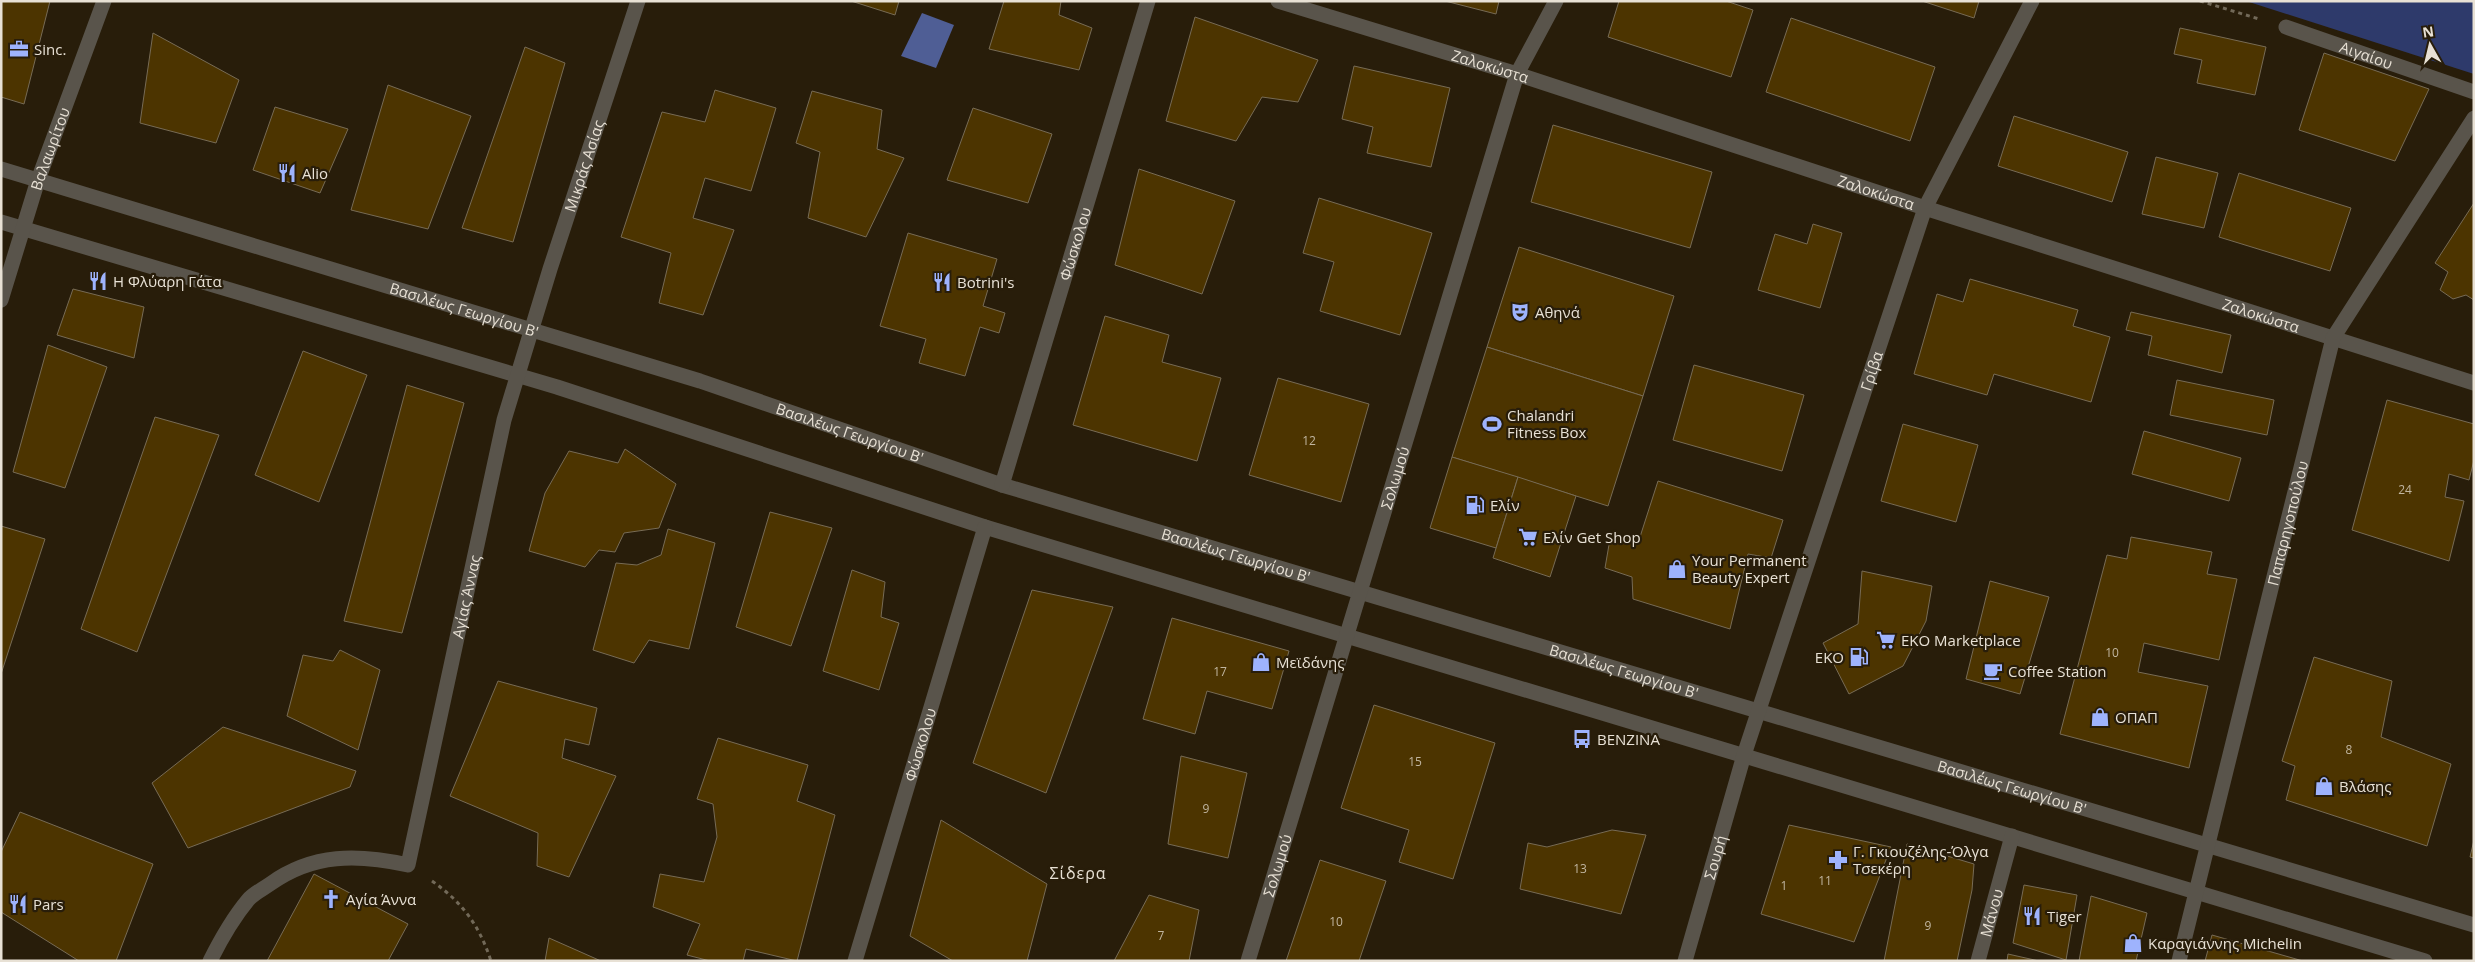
<svg xmlns="http://www.w3.org/2000/svg" width="2475" height="962" font-family="'Open Sans',sans-serif">
<rect width="100%" height="100%" fill="#281d0a"/>
<!-- green -->
<polygon fill="#2e3a6b" points="2246,1 2474,1 2474,74"/>
<!-- water -->
<polygon fill="#4f5e95" points="922,13 954,25 936,68 901,56"/>
<!-- building -->
<g fill="#4c3400" stroke="#776b55">
<polygon points="1,1 50,1 24,104 1,97"/>
<polygon points="851,1 899,1 895,15"/>
<polygon points="1004,1 1061,1 1059,15 1092,28 1079,70 989,49"/>
<polygon points="1445,1 1499,1 1496,14"/>
<polygon points="1619,1 1726,1 1753,10 1731,77 1608,37"/>
<polygon points="1922,1 1979,1 1974,18"/>
<polygon points="1195,17 1318,60 1298,102 1262,97 1236,141 1166,121"/>
<polygon points="1791,18 1935,67 1910,141 1766,92"/>
<polygon points="2180,28 2266,47 2255,95 2197,83 2202,60 2174,54"/>
<polygon points="153,33 239,80 216,143 140,123"/>
<polygon points="525,47 565,63 513,242 462,228"/>
<polygon points="2324,53 2429,89 2395,161 2299,130"/>
<polygon points="1354,66 1450,88 1431,167 1367,153 1373,127 1342,119"/>
<polygon points="388,85 471,116 428,229 351,210"/>
<polygon points="715,90 776,108 751,191 705,178 693,218 734,230 703,315 659,303 671,253 621,237 662,112 705,122"/>
<polygon points="812,91 882,110 877,149 904,158 866,237 808,218 820,152 796,143"/>
<polygon points="275,107 348,129 320,193 253,170"/>
<polygon points="973,108 1052,134 1028,203 947,180"/>
<polygon points="2014,116 2128,152 2112,202 1998,166"/>
<polygon points="1553,125 1712,172 1690,248 1531,202"/>
<polygon points="2156,157 2218,173 2204,228 2142,214"/>
<polygon points="1139,169 1235,201 1202,294 1115,265"/>
<polygon points="2239,173 2351,208 2330,271 2219,237"/>
<polygon points="1319,198 1432,233 1400,335 1320,311 1334,262 1303,253"/>
<polygon points="2474,203 2474,300 2466,295 2453,299 2440,290 2448,272 2435,263"/>
<polygon points="1813,224 1842,233 1820,308 1758,290 1775,234 1807,244"/>
<polygon points="908,233 997,259 983,306 1005,313 999,333 980,327 965,376 919,363 926,339 880,326"/>
<polygon points="1519,247 1674,296 1643,396 1487,347"/>
<polygon points="1970,279 2078,310 2073,326 2110,337 2091,402 1994,374 1987,395 1914,374 1937,294 1963,302"/>
<polygon points="73,289 144,307 134,358 57,335"/>
<polygon points="2131,312 2231,335 2222,373 2148,355 2152,336 2126,330"/>
<polygon points="1105,316 1169,335 1162,362 1221,378 1197,461 1073,425"/>
<polygon points="48,345 107,367 65,488 13,472"/>
<polygon points="1487,347 1643,396 1608,506 1452,457"/>
<polygon points="303,351 367,375 319,502 255,475"/>
<polygon points="1694,365 1804,395 1782,471 1673,440"/>
<polygon points="1278,378 1369,404 1341,502 1249,475"/>
<polygon points="2177,380 2274,400 2267,435 2170,415"/>
<polygon points="407,385 464,403 402,633 344,621"/>
<polygon points="2387,400 2474,424 2474,460 2469,480 2449,474 2445,497 2464,501 2449,561 2352,530"/>
<polygon points="155,417 219,435 137,652 81,629"/>
<polygon points="1903,424 1978,445 1956,522 1881,501"/>
<polygon points="2144,431 2241,458 2229,501 2132,474"/>
<polygon points="625,449 676,484 659,528 624,533 615,552 599,550 585,567 529,551 545,493 569,451 618,463"/>
<polygon points="1452,457 1518,477 1496,548 1430,528"/>
<polygon points="1518,477 1576,496 1550,577 1493,558"/>
<polygon points="1658,481 1783,520 1771,558 1748,554 1730,629 1633,599 1632,577 1605,568 1611,533 1639,540"/>
<polygon points="770,512 832,528 791,646 736,627"/>
<polygon points="1,526 45,539 1,674"/>
<polygon points="668,529 715,543 689,649 649,640 634,663 593,650 616,563 637,565 661,555"/>
<polygon points="2131,537 2212,552 2207,574 2237,579 2219,660 2144,643 2138,672 2208,686 2189,768 2060,734 2107,555 2127,559"/>
<polygon points="852,570 885,582 881,617 899,623 879,690 823,671"/>
<polygon points="1862,571 1932,586 1926,621 1903,666 1849,694 1823,643 1858,624"/>
<polygon points="1990,581 2049,597 2020,694 1966,679"/>
<polygon points="1032,590 1113,607 1046,793 973,763"/>
<polygon points="1172,618 1289,651 1272,709 1207,691 1195,734 1143,719"/>
<polygon points="340,650 380,670 358,750 287,716 303,655 333,661"/>
<polygon points="2314,657 2392,681 2381,737 2451,764 2427,846 2286,800 2295,766 2282,761"/>
<polygon points="498,681 597,708 589,745 565,739 562,758 616,776 569,877 537,866 538,833 450,796"/>
<polygon points="1374,705 1495,743 1453,879 1399,862 1409,830 1341,808"/>
<polygon points="223,727 356,771 350,787 188,848 152,783"/>
<polygon points="718,738 808,765 797,801 835,815 797,961 746,949 743,961 710,961 687,955 700,924 653,907 660,874 704,882 717,837 713,804 697,799"/>
<polygon points="1181,756 1247,773 1228,858 1168,844"/>
<polygon points="20,812 153,864 116,961 79,961 1,912 1,852"/>
<polygon points="941,820 1047,884 1027,961 953,961 910,936"/>
<polygon points="1789,825 1891,847 1854,942 1761,914"/>
<polygon points="1612,830 1646,835 1621,914 1520,889 1528,843 1547,847"/>
<polygon points="2474,840 2474,858 2470,857"/>
<polygon points="1907,844 1974,864 1972,890 1957,961 1884,961"/>
<polygon points="1320,860 1386,881 1359,961 1286,961"/>
<polygon points="314,874 408,924 388,961 267,961"/>
<polygon points="2024,885 2077,895 2066,960 2013,943"/>
<polygon points="1149,895 1199,910 1189,961 1114,961"/>
<polygon points="2091,896 2147,913 2136,961 2079,961"/>
<polygon points="2212,935 2303,961 2205,961"/>
<polygon points="549,938 601,961 545,961"/>
<polygon points="2008,954 2039,961 2007,961"/>
</g>
<g fill="none" stroke-linecap="round" stroke-linejoin="round">
<!-- path -->
<g stroke="#726958" stroke-width="3" stroke-dasharray="4 4" stroke-linecap="butt">
<polyline points="2200,1 2259,19"/>
<path d="M432,881C463,903 479,925 491,961"/>
</g>
<!-- minor -->
<g stroke="#59544b" stroke-width="15">
<path id="s1" d="M1278,1L1517,74L1925,208L2474,383"/>
<path id="s2" d="M2286,27L2474,92"/>
<path id="s3" d="M1,169L700,381L1002,485L2474,925"/>
<polyline points="1,222 557,387 985,527 2425,961"/>
<path id="s4" d="M1,300L38,180L104,1"/>
<path id="s5" d="M1002,485L1148,1"/>
<path id="s6" d="M210,961C221,939 233,918 248,900C254,893 263,889 270,884C313,853 358,854 408,865L504,420L550,269L638,1"/>
<path id="s7" d="M855,961L985,527"/>
<path id="s8" d="M1248,961L1517,74L1556,1"/>
<path id="s9" d="M1685,961L1744,755L1925,208L2032,1"/>
<path id="s10" d="M1978,961L2012,836"/>
<path id="s11" d="M2179,961L2333,338L2474,118"/>
</g>
</g>
<!-- icons -->
<defs>
<g id="office-bare" transform="scale(1.5)"><path d="M-6-3h4V-5.5h4V-3h4V5H-6ZM-1-4.5V-3h2v-1.5ZM-6 0V1H6V0Z" fill="#9eb3fd" stroke="#281d0a" stroke-width="2.5" paint-order="stroke"/></g>
<g id="restaurant-bare" transform="scale(1.5)"><path d="M-5-6h1v4h1v-4h1v4h1v-4h1v5L-1.5 .5V6h-2V.5L-5-1ZM5-6V6H3V1.5H1.5Q1.5-4 5-6Z" fill="#9eb3fd" stroke="#281d0a" stroke-width="2.5" paint-order="stroke"/></g>
<g id="theatre-bare" transform="scale(1.5)"><path d="M-5-5.5Q0-4 5-5.5V0Q5 5 0 6Q-5 5-5 0ZM-3.3-2.5H-1v1.5H-3.3ZM1-2.5H3.3v1.5H1ZM-2.8 1Q0 5.5 2.8 1Z" fill="#9eb3fd" stroke="#281d0a" stroke-width="2.5" paint-order="stroke"/></g>
<g id="stadium-bare" transform="scale(1.5)"><path d="M0-5a6.5 5 0 1 0 0 10a6.5 5 0 1 0 0-10ZM-3.5-1.8h7v3.6h-7Z" fill="#9eb3fd" stroke="#281d0a" stroke-width="2.5" paint-order="stroke"/></g>
<g id="fuel-bare" transform="scale(1.5)"><path d="M-5.5-6h7V0h2V4h1.3V-2.5L3-4.5l.8-.8L6-3V5H2.5V1h-1V6h-7ZM-4.2-4.7v3.2H.2V-4.7Z" fill="#9eb3fd" stroke="#281d0a" stroke-width="2.5" paint-order="stroke"/></g>
<g id="supermarket-bare" transform="scale(1.5)"><path d="M-6-5.5h2.5l.6 2H6L4.5 2H-2.5L-4.4-4H-6ZM-1.5 3.2a1.3 1.3 0 1 0 .1 0ZM3 3.2a1.3 1.3 0 1 0 .1 0Z" fill="#9eb3fd" stroke="#281d0a" stroke-width="2.5" paint-order="stroke"/></g>
<g id="shop-bare" transform="scale(1.5)"><path d="M-5-2.5h2.3a2.7 3.5 0 0 1 5.4 0H5L5.5 6h-11ZM-1.5-2.5h3a1.5 2.3 0 0 0-3 0Z" fill="#9eb3fd" stroke="#281d0a" stroke-width="2.5" paint-order="stroke"/></g>
<g id="cafe-bare" transform="scale(1.5)"><path d="M-5.5-4.5H6V0H3Q3 3.5 0 3.5H-2.5Q-5.5 3.5-5.5 0ZM3-3.2v2h1.7v-2ZM-6 4.5H4V6H-6Z" fill="#9eb3fd" stroke="#281d0a" stroke-width="2.5" paint-order="stroke"/></g>
<g id="bus-bare" transform="scale(1.5)"><path d="M-5-6H5V4H4V6H2V4H-2V6H-4V4H-5ZM-3.5-4V0h7V-4ZM-3.5 1.2v1.5H-2V1.2ZM2 1.2v1.5H3.5V1.2Z" fill="#9eb3fd" stroke="#281d0a" stroke-width="2.5" paint-order="stroke"/></g>
<g id="pharmacy-bare" transform="scale(1.5)"><path d="M-2-6h4v4h4v4h-4v4h-4v-4h-4v-4h4Z" fill="#9eb3fd" stroke="#281d0a" stroke-width="2.5" paint-order="stroke"/></g>
<g id="church-bare" transform="scale(1.5)"><path d="M-1.2-6h2.4v3.5h3.3v2.4h-3.3V6h-2.4V-.1h-3.3v-2.4h3.3Z" fill="#9eb3fd" stroke="#281d0a" stroke-width="2.5" paint-order="stroke"/></g>
</defs>
<g fill-rule="evenodd">
<use href="#office-bare" x="19" y="49"/>
<use href="#restaurant-bare" x="287" y="173"/>
<use href="#restaurant-bare" x="98" y="281"/>
<use href="#restaurant-bare" x="942" y="282"/>
<use href="#theatre-bare" x="1520" y="312"/>
<use href="#stadium-bare" x="1492" y="424"/>
<use href="#fuel-bare" x="1475" y="505"/>
<use href="#supermarket-bare" x="1528" y="537"/>
<use href="#shop-bare" x="1677" y="569"/>
<use href="#supermarket-bare" x="1886" y="640"/>
<use href="#fuel-bare" x="1859" y="657"/>
<use href="#shop-bare" x="1261" y="662"/>
<use href="#cafe-bare" x="1993" y="671"/>
<use href="#shop-bare" x="2100" y="717"/>
<use href="#bus-bare" x="1582" y="739"/>
<use href="#shop-bare" x="2324" y="786"/>
<use href="#pharmacy-bare" x="1838" y="860"/>
<use href="#church-bare" x="331" y="899"/>
<use href="#restaurant-bare" x="18" y="904"/>
<use href="#restaurant-bare" x="2032" y="916"/>
<use href="#shop-bare" x="2133" y="943"/>
</g>
<g text-anchor="middle" dominant-baseline="central" stroke-width="4.5" stroke-linejoin="round" paint-order="stroke">
<!-- number labels -->
<g font-size="12" fill="#c1b6a0">
<text x="1309" y="440">12</text>
<text x="2405" y="489">24</text>
<text x="2112" y="652">10</text>
<text x="1220" y="671">17</text>
<text x="2349" y="749">8</text>
<text x="1415" y="761">15</text>
<text x="1206" y="808">9</text>
<text x="1580" y="868">13</text>
<text x="1825" y="880">11</text>
<text x="1784" y="885">1</text>
<text x="1336" y="921">10</text>
<text x="1928" y="925">9</text>
<text x="1161" y="935">7</text>
</g>
<!-- poi labels -->
<g font-size="15" fill="#e8e1d5" stroke="#281d0a" text-anchor="start">
<text x="34" y="49">Sinc.</text>
<text x="302" y="173">Alio</text>
<text x="113" y="281">Η Φλύαρη Γάτα</text>
<text x="957" y="282">Botrini's</text>
<text x="1535" y="312">Αθηνά</text>
<text x="1507" y="415">Chalandri<tspan x="1507" dy="17">Fitness Box</tspan></text>
<text x="1490" y="505">Ελίν</text>
<text x="1543" y="537">Ελίν Get Shop</text>
<text x="1692" y="560">Your Permanent<tspan x="1692" dy="17">Beauty Expert</tspan></text>
<text x="1901" y="640">EKO Marketplace</text>
<text x="1844" y="657" text-anchor="end">EKO</text>
<text x="1276" y="662">Μεϊδάνης</text>
<text x="2008" y="671">Coffee Station</text>
<text x="2115" y="717">ΟΠΑΠ</text>
<text x="1597" y="739">ΒΕΝΖΙΝΑ</text>
<text x="2339" y="786">Βλάσης</text>
<text x="1853" y="851">Γ. Γκιουζέλης-Όλγα<tspan x="1853" dy="17">Τσεκέρη</tspan></text>
<text x="346" y="899">Αγία Άννα</text>
<text x="33" y="904">Pars</text>
<text x="2047" y="916">Tiger</text>
<text x="2148" y="943">Καραγιάννης Michelin</text>
</g>
<!-- street labels -->
<g font-size="15" fill="#e8e1d5" stroke="#281d0a">
<text stroke="none"><textPath href="#s2" startOffset="85">Αιγαίου</textPath></text>
<text stroke="none"><textPath href="#s1" startOffset="222">Ζαλοκώστα</textPath></text>
<text stroke="none"><textPath href="#s4" startOffset="159">Βαλαωρίτου</textPath></text>
<text stroke="none"><textPath href="#s6" startOffset="965">Μικράς Ασίας</textPath></text>
<text stroke="none"><textPath href="#s1" startOffset="628">Ζαλοκώστα</textPath></text>
<text stroke="none"><textPath href="#s5" startOffset="252">Φώσκολου</textPath></text>
<text stroke="none"><textPath href="#s3" startOffset="484">Βασιλέως Γεωργίου Β'</textPath></text>
<text stroke="none"><textPath href="#s1" startOffset="1032">Ζαλοκώστα</textPath></text>
<text stroke="none"><textPath href="#s9" startOffset="619">Γρίβα</textPath></text>
<text stroke="none"><textPath href="#s3" startOffset="889">Βασιλέως Γεωργίου Β'</textPath></text>
<text stroke="none"><textPath href="#s8" startOffset="505">Σολωμού</textPath></text>
<text stroke="none"><textPath href="#s11" startOffset="451">Παπαρηγοπούλου</textPath></text>
<text stroke="none"><textPath href="#s3" startOffset="1294">Βασιλέως Γεωργίου Β'</textPath></text>
<text stroke="none"><textPath href="#s6" startOffset="518">Αγίας Άννας</textPath></text>
<text stroke="none"><textPath href="#s3" startOffset="1699">Βασιλέως Γεωργίου Β'</textPath></text>
<text stroke="none"><textPath href="#s7" startOffset="226">Φώσκολου</textPath></text>
<text stroke="none"><textPath href="#s3" startOffset="2104">Βασιλέως Γεωργίου Β'</textPath></text>
<text stroke="none"><textPath href="#s9" startOffset="108">Σουρή</textPath></text>
<text stroke="none"><textPath href="#s8" startOffset="100">Σολωμού</textPath></text>
<text stroke="none"><textPath href="#s10" startOffset="50">Μάνου</textPath></text>
</g>
<!-- neighbourhood labels -->
<g font-size="16" letter-spacing="1" fill="#e8e1d5" stroke="#281d0a">
<text x="1078" y="873">Σίδερα</text>
</g>
</g>
<!-- border -->
<rect width="2475" height="962" fill="none" stroke="#e8e1d5" stroke-width="5"/>
<!-- north arrow -->
<g transform="translate(2430 45) rotate(352)" stroke="#281d0a" stroke-width="4" paint-order="stroke">
<path d="M0-4L9 19L0 12L-9 19Z" fill="#e8e1d5"/>
<text y="-8" font-size="14" font-weight="bold" text-anchor="middle" fill="#e8e1d5">N</text>
</g>
</svg>
